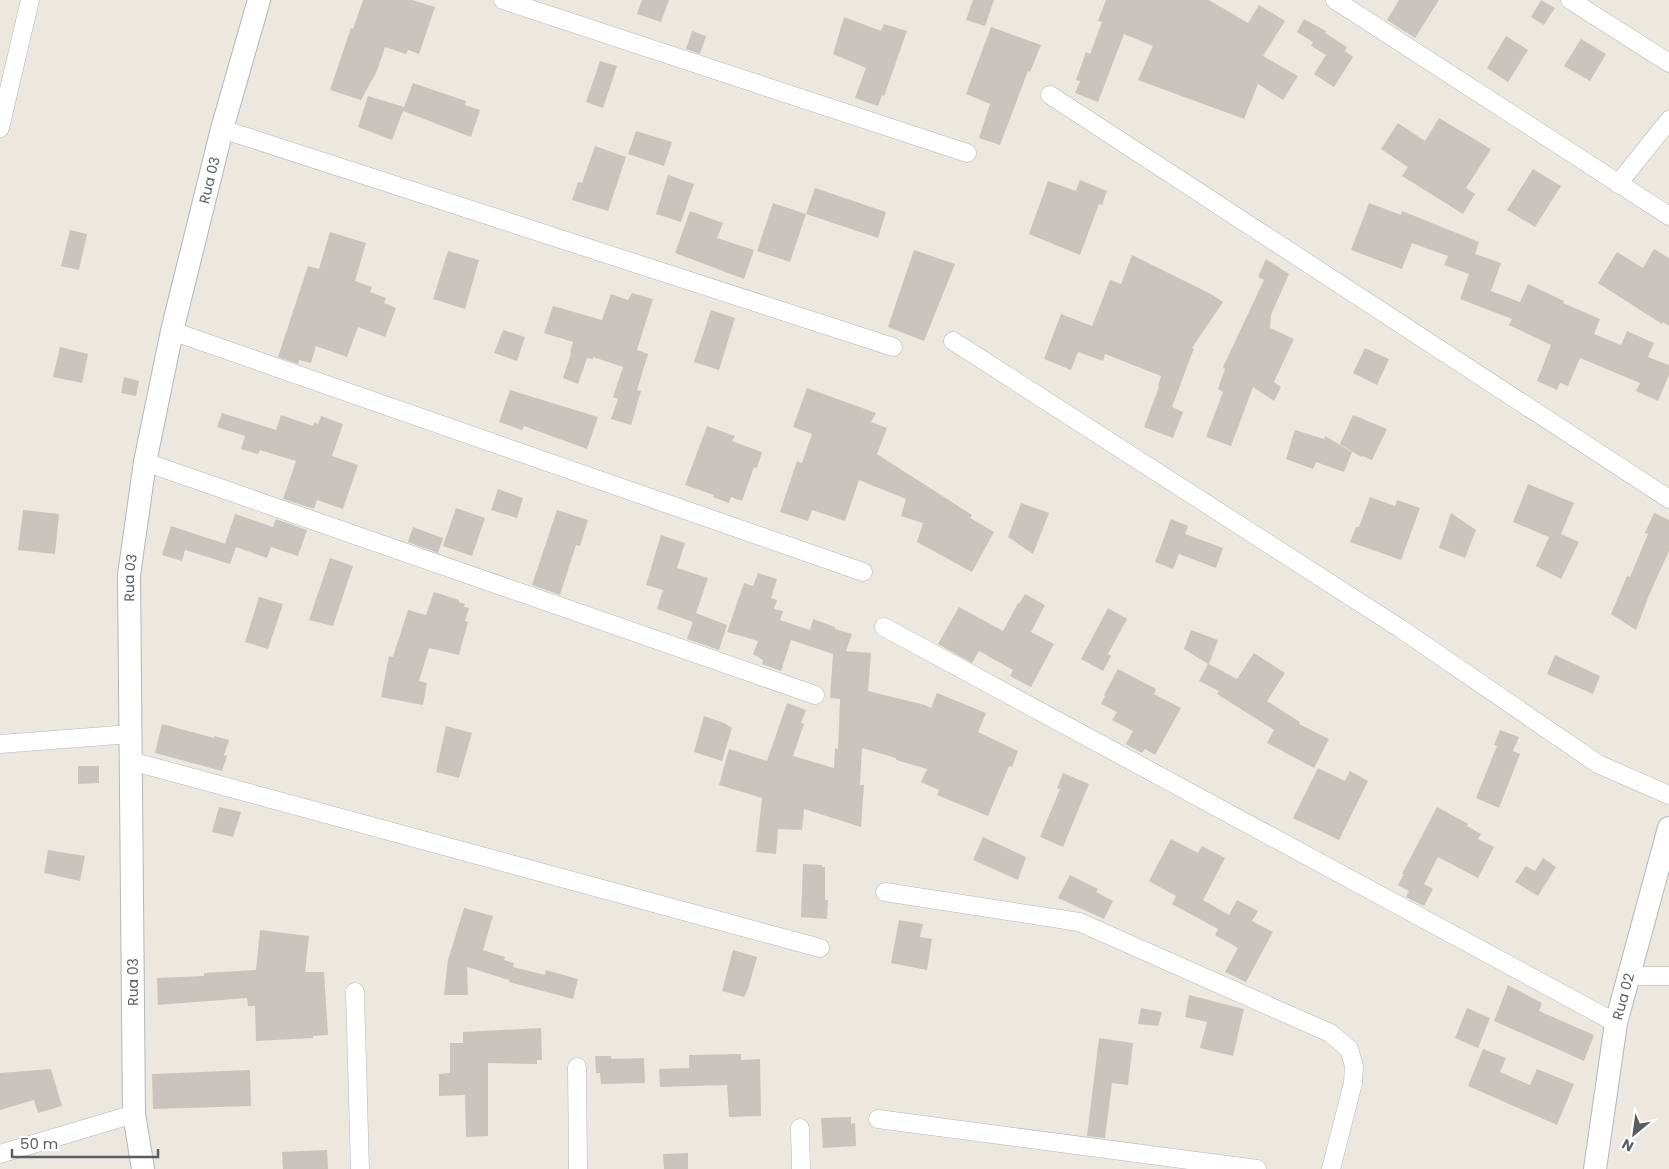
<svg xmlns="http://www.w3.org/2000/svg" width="1669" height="1169" font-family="Poppins,sans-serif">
<rect width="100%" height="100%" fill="#ece8df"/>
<!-- building -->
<g fill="#c9c5be">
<polygon points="363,0 412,0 435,7 419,54 408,50 406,54 385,47 377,71 361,100 330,90 351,28 353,29"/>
<polygon points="642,0 669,0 661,22 637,14"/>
<polygon points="973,0 994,0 985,26 966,20"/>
<polygon points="1106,0 1209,0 1248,23 1259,5 1285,21 1263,56 1298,76 1283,100 1258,84 1244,119 1138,80 1153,46 1124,34 1098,102 1075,93 1080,81 1076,80 1086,52 1090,54 1102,22 1098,21"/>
<polygon points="1399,0 1439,0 1415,38 1387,20"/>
<polygon points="1541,0 1555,8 1544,25 1531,17"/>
<polygon points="844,17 881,31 884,24 907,31 884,96 882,95 878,106 855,98 866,68 833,54"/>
<polygon points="1304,19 1326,31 1325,33 1347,47 1345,51 1353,57 1334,87 1314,74 1326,55 1311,46 1313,42 1297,32"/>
<polygon points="991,27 1041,45 1030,72 1028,71 1000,145 979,138 990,104 966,94"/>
<polygon points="692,31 706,36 700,54 686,49"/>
<polygon points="1506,36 1528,50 1508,82 1487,68"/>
<polygon points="1581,39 1606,54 1590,81 1564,66"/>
<polygon points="600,61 617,66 603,108 586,102"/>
<polygon points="413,83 466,101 465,105 480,110 471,137 403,111 392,140 358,127 368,96 404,107"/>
<polygon points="1439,118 1491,149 1466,188 1475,194 1463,214 1402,176 1408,167 1381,149 1398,123 1425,141"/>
<polygon points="636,131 672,142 664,166 628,154"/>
<polygon points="595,146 626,157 608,211 572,200 578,182 582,183"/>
<polygon points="1533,169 1561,186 1535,227 1507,210"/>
<polygon points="668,175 694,184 681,222 656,214"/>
<polygon points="1080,180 1107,191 1102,205 1099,204 1080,255 1029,234 1048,181 1076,191"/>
<polygon points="815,188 886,212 878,238 806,214 790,262 757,251 773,203 806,214"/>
<polygon points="1369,203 1401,215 1402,211 1479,242 1475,254 1501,263 1491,291 1520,302 1528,284 1564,301 1563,303 1600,319 1594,334 1621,345 1627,331 1654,343 1648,357 1669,365 1669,375 1658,401 1636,391 1640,383 1580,358 1568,386 1560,383 1557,390 1537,381 1551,345 1509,325 1512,319 1460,299 1469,274 1444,265 1448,256 1412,243 1402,269 1351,250"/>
<polygon points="690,211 723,223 717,238 754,250 744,279 675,253"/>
<polygon points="70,230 87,234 79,270 61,266"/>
<polygon points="330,232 366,243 355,281 372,287 370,292 386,298 384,303 396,308 385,337 358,327 347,357 316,346 311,363 299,360 298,364 278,357 308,266 319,269"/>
<polygon points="1654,249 1669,258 1669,326 1663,322 1662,324 1598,283 1617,252 1643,268"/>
<polygon points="914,250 955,264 924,341 888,327"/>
<polygon points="448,251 479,260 465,309 433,299"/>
<polygon points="1132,255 1211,294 1223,302 1192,348 1194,349 1191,356 1172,407 1183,412 1173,438 1144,427 1159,387 1158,386 1161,376 1105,354 1103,361 1078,352 1071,370 1044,359 1061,314 1092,326 1110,280 1121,284"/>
<polygon points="1266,259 1289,274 1271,315 1270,328 1294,339 1274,382 1281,387 1274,401 1253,387 1231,446 1206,437 1223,392 1218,389 1225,369 1223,367 1264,280 1258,277"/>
<polygon points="632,293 653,299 637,350 648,354 637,390 641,391 631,425 611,419 618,399 613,397 623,367 593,357 593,359 587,358 578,384 563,378 571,353 570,353 573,342 544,333 553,306 602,320 611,294 628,300"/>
<polygon points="711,310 735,318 719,370 694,362"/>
<polygon points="503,330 525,337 517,361 494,353"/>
<polygon points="60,347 88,354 82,383 53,377"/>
<polygon points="1365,348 1389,359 1377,385 1353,373"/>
<polygon points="124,377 139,381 136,396 121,393"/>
<polygon points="807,388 876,413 871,422 887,428 877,454 972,515 970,518 994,532 972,572 917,542 923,523 901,516 906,499 859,480 845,521 812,510 808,521 780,512 797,461 802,463 812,434 793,427"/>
<polygon points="510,390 598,417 587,449 524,426 522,430 499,422"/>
<polygon points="222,413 276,430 281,415 313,426 314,422 318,424 321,416 343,424 332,456 358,465 343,509 317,500 314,509 283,499 296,461 260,450 258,454 241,449 245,436 217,427"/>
<polygon points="1353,415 1387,429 1372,460 1362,456 1361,457 1340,444"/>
<polygon points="707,426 735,436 732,441 762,452 757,468 754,467 742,501 731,497 729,503 713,497 714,495 685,485"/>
<polygon points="1295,430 1324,439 1325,436 1352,452 1344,472 1316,462 1313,469 1286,459"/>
<polygon points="1528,484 1574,503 1561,534 1579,542 1561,579 1536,566 1549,537 1513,522"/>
<polygon points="498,489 523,498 517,518 491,510"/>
<polygon points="1370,497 1395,506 1397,500 1420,508 1401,560 1350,542 1356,527 1359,527"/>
<polygon points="1021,503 1049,513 1033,554 1008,537"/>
<polygon points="456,508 485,518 472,556 443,546"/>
<polygon points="23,510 59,514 55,554 18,550"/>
<polygon points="557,510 588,520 580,546 576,545 560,595 532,585"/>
<polygon points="1451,513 1476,530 1465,558 1439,548"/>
<polygon points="1654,513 1669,520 1669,551 1649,595 1636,630 1611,614 1627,576 1630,577 1648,534 1645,533"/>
<polygon points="235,514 273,527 276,519 307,530 298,556 271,547 267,558 236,547 230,564 185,550 182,561 162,555 171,526 232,546 225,544"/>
<polygon points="1171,519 1188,526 1185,534 1223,548 1216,568 1179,554 1173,569 1155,562"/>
<polygon points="413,527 443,538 438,553 408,542"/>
<polygon points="661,535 685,543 677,568 708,578 693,622 657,609 663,590 646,585"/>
<polygon points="330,558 353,566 333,626 309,620"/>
<polygon points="758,573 777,579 771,598 777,600 774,609 783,611 780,620 810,630 813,619 835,627 835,629 852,634 846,651 871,653 868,691 925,705 931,708 937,693 986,713 978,732 1018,751 1012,767 1009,766 988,816 937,795 939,790 921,782 927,769 896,760 896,758 862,748 860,785 864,785 861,827 804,809 802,830 778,829 776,854 756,852 762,798 719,785 729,749 767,761 787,703 806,710 801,723 804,724 793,756 834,768 835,748 838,749 840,699 830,698 833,654 791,640 781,671 762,664 763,660 753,654 758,641 727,632 744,583 753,586"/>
<polygon points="434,592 459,600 459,602 465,604 464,607 469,608 465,621 468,622 459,655 429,648 419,681 427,683 423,705 381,697 389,656 393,657 408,610 426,615"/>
<polygon points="1025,594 1045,605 1031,632 1054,644 1031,687 1010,676 1013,670 979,651 972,663 938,644 959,607 1003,631 1018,603 1019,604"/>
<polygon points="259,597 283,604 268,649 245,642"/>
<polygon points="1108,608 1127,619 1108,654 1111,656 1103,671 1081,659"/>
<polygon points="696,613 727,625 719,650 687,639"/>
<polygon points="1191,630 1218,640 1209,664 1237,679 1254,653 1285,673 1267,701 1300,722 1299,724 1329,739 1314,768 1267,743 1274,730 1217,694 1219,691 1199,681 1208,664 1184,649"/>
<polygon points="1555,655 1600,676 1593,694 1547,674"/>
<polygon points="1118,669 1156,689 1154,694 1181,708 1155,755 1145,749 1142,753 1126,744 1133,731 1112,720 1117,712 1101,704 1105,696 1104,695"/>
<polygon points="704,716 724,723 732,728 722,761 694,752"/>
<polygon points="162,724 214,738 214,736 229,740 224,755 227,756 222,771 155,753"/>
<polygon points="446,726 472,733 459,778 436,772"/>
<polygon points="1500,730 1519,737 1513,751 1520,754 1499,808 1476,798 1497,746 1494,745"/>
<polygon points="78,766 99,766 99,783 78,784"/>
<polygon points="1318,768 1345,781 1350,771 1368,781 1339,840 1293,818"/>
<polygon points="1063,773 1089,784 1063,847 1040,837 1060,789 1057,788"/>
<polygon points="219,807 241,812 233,837 212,832"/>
<polygon points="1437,807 1468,824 1467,826 1481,834 1478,839 1494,847 1478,878 1438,857 1424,884 1433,889 1424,906 1406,897 1409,891 1398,885 1404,874 1402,874"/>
<polygon points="983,837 1026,857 1018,880 973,860"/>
<polygon points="1171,839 1198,853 1202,846 1225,858 1203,900 1229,915 1237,900 1258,911 1252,921 1273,932 1246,982 1225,972 1238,948 1215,935 1218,929 1172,904 1176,896 1149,881"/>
<polygon points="48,850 85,856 80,881 44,873"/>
<polygon points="1543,858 1556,867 1538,896 1515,882 1526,866 1535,871"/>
<polygon points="803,864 822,865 822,867 825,867 825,900 828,900 827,919 801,917"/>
<polygon points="1070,875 1098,889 1096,892 1113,901 1104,919 1058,898"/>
<polygon points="464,908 493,916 483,950 505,957 504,960 514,963 513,967 545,975 546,970 578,979 573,999 509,982 510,977 509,980 467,967 468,995 444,995 448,960"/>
<polygon points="899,920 923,924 920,937 932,939 927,970 891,963"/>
<polygon points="260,930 309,936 305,972 324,972 328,1035 313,1036 313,1038 256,1041 255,1006 248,1006 247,998 158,1005 157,978 204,976 204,973 256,970"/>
<polygon points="733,950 757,957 748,989 744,997 722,991"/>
<polygon points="1508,985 1542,1003 1539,1011 1594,1035 1584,1061 1494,1021"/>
<polygon points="1189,995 1244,1009 1233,1056 1200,1048 1207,1022 1185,1017"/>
<polygon points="1141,1008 1162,1012 1158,1026 1138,1024"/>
<polygon points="1467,1008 1490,1018 1478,1048 1455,1038"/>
<polygon points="541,1028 542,1060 537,1060 537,1064 488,1063 488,1136 466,1137 465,1095 439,1096 439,1074 450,1073 450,1043 463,1043 463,1032"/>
<polygon points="1099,1038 1133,1043 1128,1085 1112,1083 1105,1138 1087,1136"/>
<polygon points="1483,1049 1506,1058 1500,1072 1530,1085 1537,1069 1574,1084 1557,1125 1468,1086"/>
<polygon points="741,1054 741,1060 760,1059 761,1116 729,1117 727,1085 660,1087 659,1069 689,1068 689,1055"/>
<polygon points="595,1056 611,1056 611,1059 644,1058 645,1083 601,1084 600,1073 596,1073"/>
<polygon points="51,1069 62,1106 38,1113 34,1100 0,1110 0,1073"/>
<polygon points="250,1070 251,1106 153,1109 152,1074"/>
<polygon points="851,1117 851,1124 855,1123 856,1146 823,1148 821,1118"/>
<polygon points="327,1150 328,1169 283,1169 282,1152"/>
<polygon points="688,1153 688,1169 664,1169 663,1154"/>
</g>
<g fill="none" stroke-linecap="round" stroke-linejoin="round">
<!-- minor casing -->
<g stroke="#b2b7bb" stroke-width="19">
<g id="minor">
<polyline points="503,0 967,153"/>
<polyline points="1335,0 1669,216"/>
<polyline points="1570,0 1669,63"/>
<polyline points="1050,95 1669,499"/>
<polyline points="0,128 30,0"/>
<polyline points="222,129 893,347"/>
<polyline points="1618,184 1669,120"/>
<polyline points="172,331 863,572"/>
<polyline points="953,341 1401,629 1598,764 1669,795"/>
<polyline points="145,462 815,695"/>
<polyline points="884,627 1616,1023"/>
<polyline points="0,744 131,734"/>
<polyline points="131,761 820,948"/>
<polyline points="885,892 1079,922 1330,1033 1349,1049 1354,1066 1353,1083 1331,1169"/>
<polyline points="1629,976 1669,976"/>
<polyline points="355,992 360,1169"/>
<polyline points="577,1067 578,1169"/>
<polyline points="878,1119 1257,1169"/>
<polyline points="800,1128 801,1169"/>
<polyline points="0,1154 134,1114"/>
</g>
</g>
<!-- tertiary casing -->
<g stroke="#b2b7bb" stroke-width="24">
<g id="tertiary">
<path id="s1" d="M143,1169L134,1114L129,575L145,462L172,331L222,129L259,0"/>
<path id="s2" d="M1595,1169L1616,1023L1669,828"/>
</g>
</g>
<!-- minor -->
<use href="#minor" stroke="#fff" stroke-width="18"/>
<!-- tertiary -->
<use href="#tertiary" stroke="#fff" stroke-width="22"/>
</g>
<g text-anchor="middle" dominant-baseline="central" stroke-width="4.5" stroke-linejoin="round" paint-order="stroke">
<!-- street labels -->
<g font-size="14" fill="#585d61" stroke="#fff">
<text stroke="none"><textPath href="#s1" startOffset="998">Rua 03</textPath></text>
<text stroke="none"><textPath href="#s1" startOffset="592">Rua 03</textPath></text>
<text transform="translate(133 982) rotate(-90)">Rua 03</text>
<text stroke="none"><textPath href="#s2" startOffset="175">Rua 02</textPath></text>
</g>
</g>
<!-- north arrow -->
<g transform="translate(1634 1134) rotate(209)" stroke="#ffffff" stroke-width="4" paint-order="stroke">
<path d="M0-4L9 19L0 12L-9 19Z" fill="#585d61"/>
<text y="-8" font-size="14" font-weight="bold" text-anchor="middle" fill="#585d61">N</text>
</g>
<!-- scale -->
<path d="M12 1149v8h146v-8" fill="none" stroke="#585d61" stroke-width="2.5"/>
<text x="20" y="1149" font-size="15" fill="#585d61" stroke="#ffffff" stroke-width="4" paint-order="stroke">50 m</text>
</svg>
